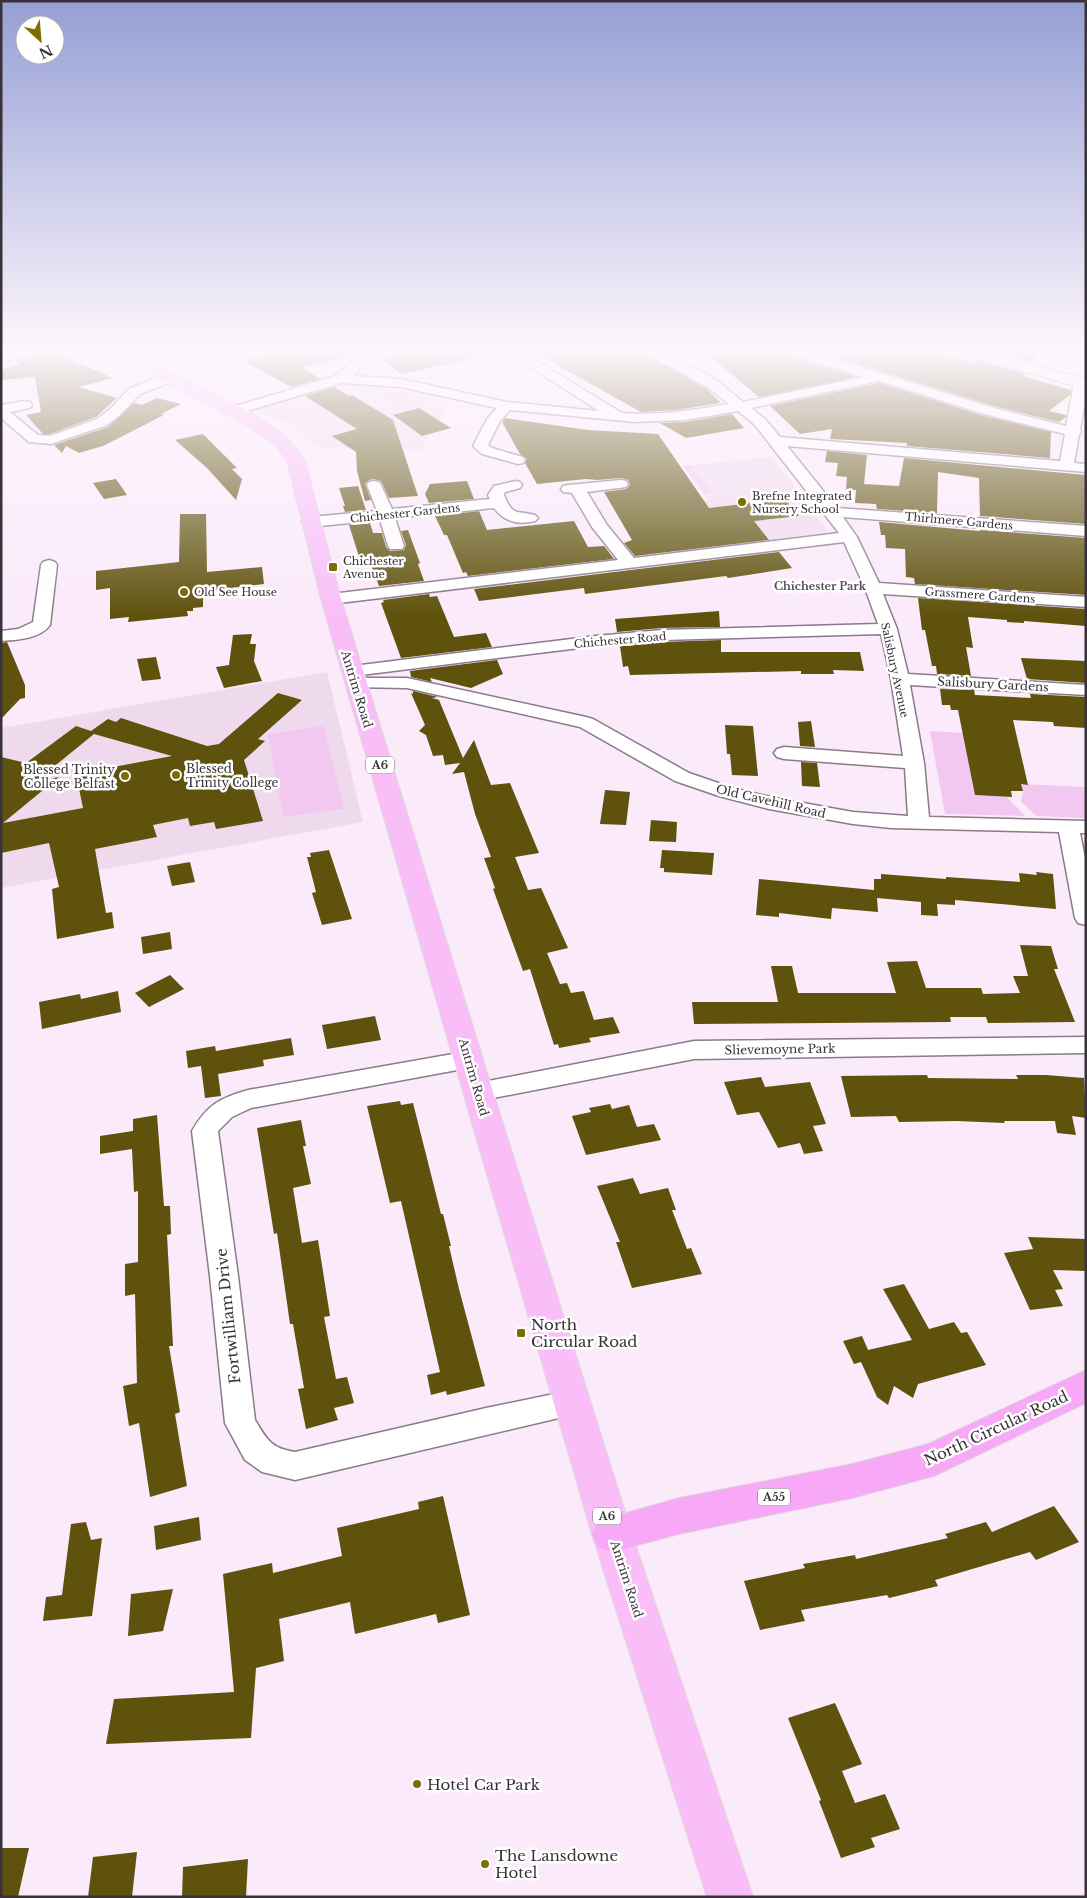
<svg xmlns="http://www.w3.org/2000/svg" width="1087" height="1898" font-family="'Libre Baskerville',serif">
<rect width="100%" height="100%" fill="#fbeafa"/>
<!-- built -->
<g fill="#efdaed">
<polygon points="373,384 409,390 445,400 449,406 421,450 315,447 300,431 287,422 278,422 256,408 319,388 340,385"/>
<polygon points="772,457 828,532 682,552 649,504 707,500 704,494 683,466"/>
<polygon points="327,672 363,822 1,888 1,728"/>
</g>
<!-- green -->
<g fill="#f2c7f0">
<polygon points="400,391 421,404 403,409 383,396"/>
<polygon points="690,465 712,493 704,494 683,466"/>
<polygon points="324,726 344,809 283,817 268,734"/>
<polygon points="930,731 963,733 975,795 1007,797 1025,816 945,814"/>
<polygon points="1021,784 1085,787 1086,818 1037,816 1021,802 1023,791"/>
</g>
<!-- building -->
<g fill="#5f520d" fill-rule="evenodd">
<polygon points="46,349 113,378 78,387 117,398 96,417 50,434 43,434 26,415 41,412 35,377 1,380 1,370 20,364 16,361 43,354"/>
<polygon points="281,349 352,349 352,357 302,367 320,379 291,387 244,361"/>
<polygon points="422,349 478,349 479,357 401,374 380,358"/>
<polygon points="528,349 636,349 707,389 721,403 676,410 641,412"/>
<polygon points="701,349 781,349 784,354 857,377 759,397"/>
<polygon points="810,349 922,349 975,364 975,360 1025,374 1023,376 1071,390 1070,395 1049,411 1066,415 1066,417 1059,422 994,406"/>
<polygon points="985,349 1042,349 1033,362"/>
<polygon points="879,383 984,416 1051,432 1050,458 907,446 907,443 830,439 832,429 800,434 770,406"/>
<polygon points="334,387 349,396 352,395 393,420 418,496 389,498 381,481 374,479 369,480 365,484 371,500 365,501 357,471 356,452 332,436 357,429 305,396"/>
<polygon points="157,398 181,404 161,414 164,415 103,446 79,453 66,446 62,453 54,445 108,427 134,403 142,405"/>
<polygon points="419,408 451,428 422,436 393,415"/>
<polygon points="732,414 744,428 686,438 660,423 685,422"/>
<polygon points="505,418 588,430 658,434 709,508 785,499 799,516 754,521 769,540 635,556 624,543 632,540 604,492 626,489 630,485 628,480 621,478 597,480 586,479 537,484 525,463 527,459 520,454 502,422"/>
<polygon points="203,434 237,468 232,469 242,479 236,500 207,468 175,440"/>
<polygon points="827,451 867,455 864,484 899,486 904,458 1086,475 1086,524 980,516 979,478 938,472 937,513 877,509 876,504 855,503 856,490 846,490 847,477 836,476 838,463 825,462"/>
<polygon points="116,479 127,495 104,499 93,483"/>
<polygon points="467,481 474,499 429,503 425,494 430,484"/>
<polygon points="358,486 366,510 345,512 343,506 345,506 339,488"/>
<polygon points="479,511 487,530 574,521 588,547 604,546 614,559 468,576 466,572 463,573 447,535 444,535 435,516"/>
<polygon points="180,514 206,514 207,572 262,567 264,584 206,591 207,594 203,594 203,607 193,608 193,611 187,611 188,616 128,622 129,617 110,619 110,588 96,590 96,571 179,562"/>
<polygon points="879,522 980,531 980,530 1086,538 1086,595 915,584 914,578 906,577 905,549 886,548 885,535 881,535"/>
<polygon points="370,523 373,533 382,533 386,547 390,551 404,550 406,545 401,531 408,530 420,563 418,564 424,581 379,586 371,565 362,566 349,525"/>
<polygon points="779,552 792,568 728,578 726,576 585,594 584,588 479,601 474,589"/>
<polygon points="429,594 430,597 437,596 454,637 486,633 492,647 401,658 381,603 384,602 383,600"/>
<polygon points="918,598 1086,609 1086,626 1024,621 1024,623 1007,622 1007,620 968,617 973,648 966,647 971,676 937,674 936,666 932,666 925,630 922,630"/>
<polygon points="719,611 720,627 662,628 617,632 615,619"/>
<polygon points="252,634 250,644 256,644 254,661 262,681 224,688 216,667 229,665 233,635"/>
<polygon points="721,640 721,652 860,652 864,671 833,670 834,674 801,674 801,671 630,675 628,666 623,667 620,646 662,642"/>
<polygon points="7,642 25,685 25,698 20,699 1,719 1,643"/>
<polygon points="156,657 161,679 142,681 137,659"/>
<polygon points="1021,658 1086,661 1086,683 1027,679"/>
<polygon points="497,660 503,674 471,688 430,678 432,682 411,677 410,671"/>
<polygon points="940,689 974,690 975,695 1031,698 1030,694 1086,697 1086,728 1054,726 1053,722 1013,720 1028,785 1021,784 1023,791 1011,791 1012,797 975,795 958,710 951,710 950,705 942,705"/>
<polygon points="413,691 438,697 432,698 439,700 463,758 474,740 491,785 510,783 539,853 515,857 528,890 541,888 568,948 547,953 560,984 567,983 571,993 584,991 594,1020 613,1017 620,1033 589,1038 591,1042 559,1048 558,1044 554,1045 530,969 523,971 493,889 495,888 484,858 491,857 475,814 464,772 452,774 460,763 445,765 443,755 433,756 426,735 419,731 425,725 411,693 413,694"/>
<path d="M278,693L302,700L258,739L265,741L244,760L263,821L216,829L214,822L190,826L188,818L153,825L157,837L95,849L106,913L112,912L114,928L57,939L52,889L59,887L49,843L1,853V757L26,763L76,726L91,731L108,719L116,722L121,718L207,746L219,744ZM94,734L172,756L76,774L83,808L3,823L59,777L35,782Z"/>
<polygon points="811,721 815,747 800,746 798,722"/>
<polygon points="725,725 753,726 758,776 732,775 730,754 727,754"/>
<polygon points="801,762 817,763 820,787 802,786"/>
<polygon points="605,790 630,792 626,825 600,824"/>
<polygon points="651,820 677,822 676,842 649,841"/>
<polygon points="329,850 352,919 322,925 312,893 316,892 307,857 311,857 310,853"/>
<polygon points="662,850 714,853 712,875 664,872 664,868 660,868"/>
<polygon points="190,862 195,882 172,886 167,866"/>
<polygon points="1036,872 1053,874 1056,909 955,900 955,905 937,904 938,916 921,915 921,902 877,898 878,912 832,908 831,919 779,913 779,917 756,915 759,879 874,890 874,879 881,879 881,874 946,879 946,877 1020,882 1019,873 1037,875"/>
<polygon points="170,932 172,949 143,954 141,937"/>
<polygon points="1020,945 1051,946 1058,969 1054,969 1075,1022 988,1023 986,1017 950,1017 951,1022 694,1024 692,1002 778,1002 771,966 792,966 798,993 896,993 887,962 917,961 926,988 981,988 983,994 1020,993 1013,976 1028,976"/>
<polygon points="170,975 184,989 149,1007 135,993"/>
<polygon points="118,991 121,1012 42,1029 39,1002 80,994 81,999"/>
<polygon points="375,1016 381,1040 327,1049 322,1025"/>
<polygon points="291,1038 294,1055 263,1060 264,1066 218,1074 221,1096 205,1098 201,1066 188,1068 186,1051 215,1046 216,1051"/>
<polygon points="927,1075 928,1078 1018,1079 1016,1075 1046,1075 1084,1078 1086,1118 1072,1116 1076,1135 1057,1133 1055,1121 1004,1121 1005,1123 956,1121 899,1122 896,1116 851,1117 841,1076"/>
<polygon points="761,1077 765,1087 810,1082 826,1124 813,1126 823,1151 804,1154 800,1143 778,1148 759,1112 737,1115 724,1082"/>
<polygon points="400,1101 401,1105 413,1103 441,1214 443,1214 451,1246 449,1246 459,1289 485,1386 447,1395 446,1391 431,1395 427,1375 440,1372 401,1201 390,1203 367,1106"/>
<polygon points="610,1104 612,1109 629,1105 637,1127 654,1124 661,1140 586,1155 572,1116 591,1112 589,1108"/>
<polygon points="157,1115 164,1206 170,1206 171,1234 167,1235 173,1346 169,1346 180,1412 175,1414 187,1486 150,1497 139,1423 129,1426 123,1386 137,1383 135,1294 125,1296 125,1264 138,1262 138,1191 134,1192 132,1149 100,1154 100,1136 133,1131 133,1119"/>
<polygon points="301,1120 306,1146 303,1146 311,1184 293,1188 302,1243 318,1240 330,1316 324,1317 336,1379 347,1377 354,1403 334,1408 338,1420 306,1429 298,1389 304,1388 293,1324 290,1324 277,1233 274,1234 257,1128"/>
<polygon points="633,1178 640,1194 668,1188 676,1210 672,1210 687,1249 691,1248 702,1274 632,1288 616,1242 620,1242 597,1186"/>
<polygon points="1028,1237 1086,1239 1086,1271 1053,1270 1063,1289 1055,1290 1063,1306 1030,1310 1004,1253 1033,1249"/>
<polygon points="904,1284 929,1329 954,1322 961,1333 967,1332 986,1365 918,1384 913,1398 894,1386 888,1405 877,1397 861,1362 854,1364 843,1341 862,1336 868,1350 912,1340 883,1289"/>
<polygon points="443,1496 470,1615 438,1623 436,1614 355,1634 350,1602 279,1619 284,1661 256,1668 251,1738 106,1744 114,1699 234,1692 223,1574 272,1563 273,1573 342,1556 337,1528 419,1509 418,1502"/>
<polygon points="1054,1506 1079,1542 1036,1560 1030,1552 935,1580 938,1586 889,1598 887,1595 801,1610 805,1621 760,1630 744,1581 805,1568 803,1564 855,1555 856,1559 948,1538 945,1534 986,1522 992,1532"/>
<polygon points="199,1517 201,1540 156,1550 154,1526"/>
<polygon points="86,1522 91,1540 102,1538 92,1616 43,1621 46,1597 62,1595 71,1524"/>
<polygon points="173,1589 163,1631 128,1636 131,1594"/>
<polygon points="835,1703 862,1764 842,1771 855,1803 885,1794 900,1829 871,1838 875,1847 841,1858 819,1801 821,1800 788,1718"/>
<polygon points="1,1848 29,1848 18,1897 1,1897"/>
<polygon points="137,1852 132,1897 88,1897 93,1857"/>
<polygon points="248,1859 246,1897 182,1897 183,1867"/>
</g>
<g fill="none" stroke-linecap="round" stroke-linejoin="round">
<!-- minor casing -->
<g stroke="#897b89" stroke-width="3">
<g id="minor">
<polygon points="24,349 44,349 42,352 18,359 1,361 1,353"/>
<polygon points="157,349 177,349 175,352 134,364 128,360 129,357"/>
<path d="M360,349H372L364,364L353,376L401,379L507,402L599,411L502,349H517L622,413C658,416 694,410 729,404L709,388L638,349H654L702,372L719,382L743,402L864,377L785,352L783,349H803L994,408L1066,426L1074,383L1076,380H1086V394L1080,430L1081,432L1079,435L1074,463L1086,464V472L787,446L837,508L1086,526V536L843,517L857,537L879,583L1086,597V607L883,594L897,629L908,674L1086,685V695L910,685L924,763L929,817L1086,821V833H1080L1086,863V925L1078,923L1075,918L1059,832L891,828L853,824L769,809L719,796L675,781L580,727L407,688L350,687L347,683L350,679L356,678H407L586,717L593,719L689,773L733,788L770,797L853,812L908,816L905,768L784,759L777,757L774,753L777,749L784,747L903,756L891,679L881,634L662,640L596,646L361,675L355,674L352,670L355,666L361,665L596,636L662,630L878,624L865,588L844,542L331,604L325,603L323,599L325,595L331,594L618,560L592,527L572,493L563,492L561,489L563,486L568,485L621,480L626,481L628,484L626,487L587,492L607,525L634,558L839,533L755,425L738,411L685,420L635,422L510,410L500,421L488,445L492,448L523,457L525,460L523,463L518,464L482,454L473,446L487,419L497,408L401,387L341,383L234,415L227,411L229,408L335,376L351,363ZM879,381L984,414L1065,434L1060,461L780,437L765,419L751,408Z"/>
<polygon points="168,374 175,378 173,381 140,394 120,415 107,425 51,444 29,442 1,418 1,405 25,401 30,402 32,405 30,408 10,412 38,435 50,436 97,419 110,409 130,388"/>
<path d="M374,481L379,482L381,485L392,509L490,499L488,495L494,486L515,481L520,482L522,485L520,488L505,492L504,495C513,517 516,510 535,515L538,518L535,521C519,525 504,522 494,508L395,518L404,546L402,549H390L388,546L380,520L310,527L305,525L302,522L305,519L310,517L377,511L367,485L369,482Z"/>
<path d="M49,560L55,562L57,565L50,625C40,639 16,640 1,641V631L18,629L33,622L41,565L43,562Z"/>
<polygon points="1086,1037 1086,1053 694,1059 478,1101 469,1098 466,1092 469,1086 478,1083 694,1041"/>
<path d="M470,1051L479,1054L482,1060L479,1066L251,1108L232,1117L218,1131L238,1276L255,1420C267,1440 271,1448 295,1452L486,1408L573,1390L584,1394L588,1403L584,1412L295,1480L262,1472L245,1460L225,1423L210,1276L192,1131C207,1105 220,1098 248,1090Z"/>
</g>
</g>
<!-- secondary casing -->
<g stroke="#897b89" stroke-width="2">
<polygon id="secondary" points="951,349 977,349 1086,379 1086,389 954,352"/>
</g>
<!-- primary casing -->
<g stroke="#dbdadb" stroke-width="2">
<polygon id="primary" points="104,349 124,349 259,417 288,438 305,461 341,599 493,1092 632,1534 753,1897 707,1897 592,1534 463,1092 321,599 287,461 276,446 247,425 107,352"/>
</g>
<!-- trunk casing -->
<g stroke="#dbdadb" stroke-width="2">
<polygon id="trunk" points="1086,1370 1086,1403 934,1476 852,1498 679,1534 612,1552 598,1547 592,1534 598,1521 679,1498 852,1464 928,1444"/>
</g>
<!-- minor -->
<use href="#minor" fill="#fff" fill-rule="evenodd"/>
<!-- secondary -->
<use href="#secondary" fill="#fff" fill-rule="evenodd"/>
<!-- primary -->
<use href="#primary" fill="#f9bef8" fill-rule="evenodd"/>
<!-- trunk -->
<use href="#trunk" fill="#f7a8f6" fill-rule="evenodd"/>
</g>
<!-- sky -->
<linearGradient id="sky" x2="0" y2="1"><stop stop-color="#969fd5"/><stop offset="0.57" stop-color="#fdf6fd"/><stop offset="1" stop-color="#fdf6fd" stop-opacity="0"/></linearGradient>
<rect width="1087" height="615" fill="url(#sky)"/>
<!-- markers -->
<g fill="#7e6d07" stroke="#fff" stroke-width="2">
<circle cx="742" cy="502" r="5"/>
<rect x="328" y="562" width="10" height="10" rx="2.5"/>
<circle cx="184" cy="592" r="5"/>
<circle cx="176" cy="775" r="5"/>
<circle cx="125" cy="776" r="5"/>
<rect x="516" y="1328" width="10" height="10" rx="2.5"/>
<circle cx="417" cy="1784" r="5"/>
<circle cx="485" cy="1864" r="5"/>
</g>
<g text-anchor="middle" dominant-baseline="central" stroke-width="5" stroke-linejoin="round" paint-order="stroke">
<!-- far-poi labels -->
<g font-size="11" fill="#393339" stroke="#fff" text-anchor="start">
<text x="752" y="496">Brefne Integrated<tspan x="752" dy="13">Nursery School</tspan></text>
<text x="343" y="561">Chichester<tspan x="343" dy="13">Avenue</tspan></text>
<text x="194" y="592">Old See House</text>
</g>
<!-- far-street labels -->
<g font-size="11" fill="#393339" stroke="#fff">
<text transform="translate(405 513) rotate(-6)">Chichester Gardens</text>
<text transform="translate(959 521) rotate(5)">Thirlmere Gardens</text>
<text transform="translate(980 595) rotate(4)">Grassmere Gardens</text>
<text transform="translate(620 640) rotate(-5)">Chichester Road</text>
<text transform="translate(895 670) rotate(78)">Salisbury Avenue</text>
</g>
<!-- far-neighbourhood labels -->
<g font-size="11" font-weight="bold" fill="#594b58" stroke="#fff">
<text x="820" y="586">Chichester Park</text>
</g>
<!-- shield labels -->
<g fill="#fff" stroke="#747074" stroke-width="1">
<rect x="366" y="756.5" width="28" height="17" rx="4"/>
<rect x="758" y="1488.5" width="32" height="17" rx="4"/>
<rect x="593" y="1507.5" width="28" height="17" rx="4"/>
</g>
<g font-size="11" font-weight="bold" fill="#393339">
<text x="380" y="765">A6</text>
<text x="774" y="1497">A55</text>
<text x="607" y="1516">A6</text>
</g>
<!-- street labels -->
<g font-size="12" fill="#393339" stroke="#fff">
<text transform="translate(993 684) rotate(3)">Salisbury Gardens</text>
<text transform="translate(357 689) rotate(73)">Antrim Road</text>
<text transform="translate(771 801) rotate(13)">Old Cavehill Road</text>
<text transform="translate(780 1049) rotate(-1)">Slievemoyne Park</text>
<text transform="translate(474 1077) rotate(74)">Antrim Road</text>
<text transform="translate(627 1579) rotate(72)">Antrim Road</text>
</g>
<!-- poi labels -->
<g font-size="12" fill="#393339" stroke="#fff" text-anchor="start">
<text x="186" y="768">Blessed<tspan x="186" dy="14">Trinity College</tspan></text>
<text x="115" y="769" text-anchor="end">Blessed Trinity<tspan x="115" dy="14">College Belfast</tspan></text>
</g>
<!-- near-street labels -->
<g font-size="15" fill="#393339" stroke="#fff">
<text transform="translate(228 1316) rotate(-96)">Fortwilliam Drive</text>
<text transform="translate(996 1428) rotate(-25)">North Circular Road</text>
</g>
<!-- near-poi labels -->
<g font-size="15" fill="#393339" stroke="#fff" text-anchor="start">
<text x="531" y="1324">North<tspan x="531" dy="17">Circular Road</tspan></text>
<text x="427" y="1784">Hotel Car Park</text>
<text x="495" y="1855">The Lansdowne<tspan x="495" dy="17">Hotel</tspan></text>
</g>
</g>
<!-- border -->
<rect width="1087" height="1898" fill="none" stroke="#393339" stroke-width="5"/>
<!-- north arrow -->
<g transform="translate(40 40) rotate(154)"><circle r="24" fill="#ffffff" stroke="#b0adb0"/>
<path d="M0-4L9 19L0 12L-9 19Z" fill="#7e6d07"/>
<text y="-8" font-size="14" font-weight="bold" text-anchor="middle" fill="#393339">N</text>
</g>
</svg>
